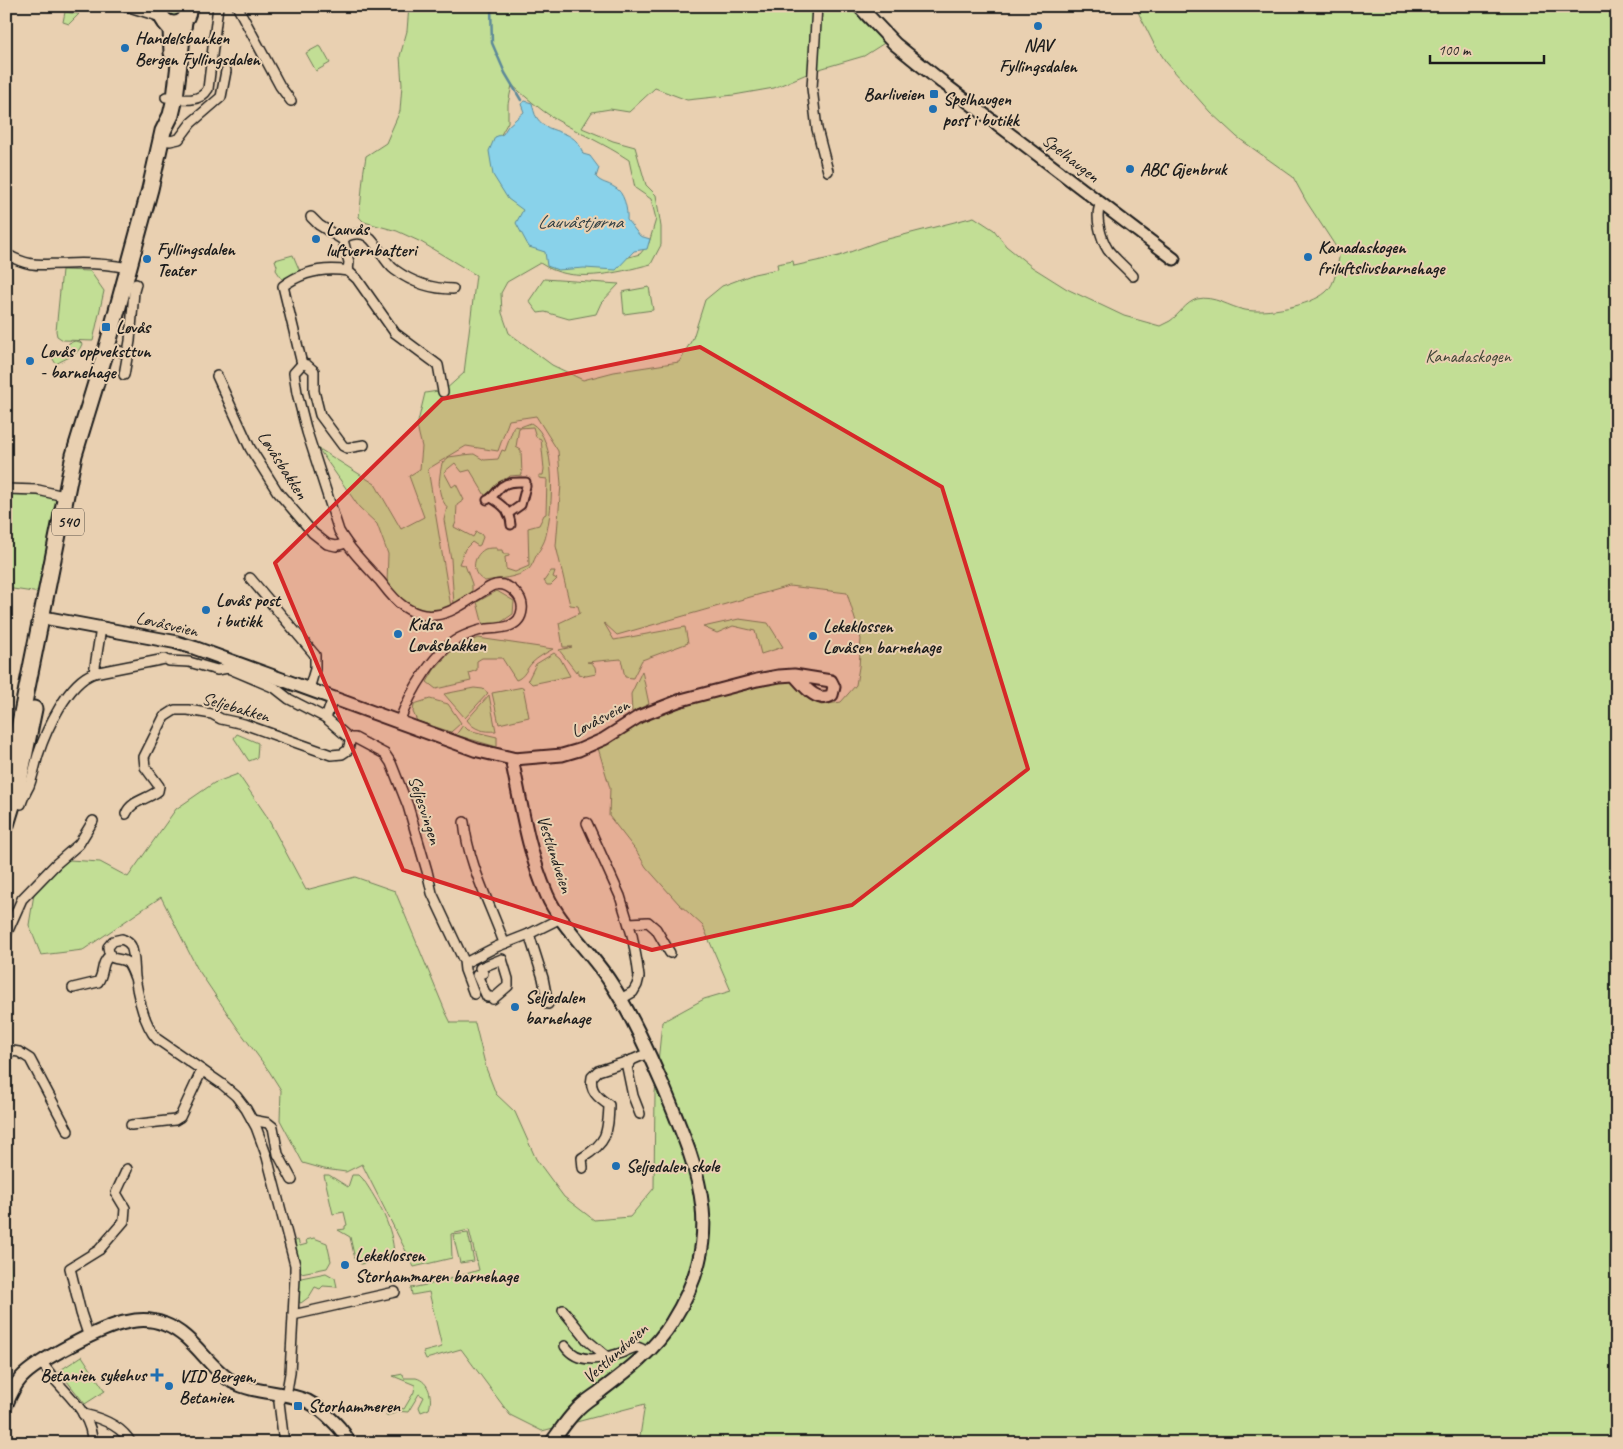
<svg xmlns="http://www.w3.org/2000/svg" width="1623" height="1449" font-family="Caveat,sans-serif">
<rect width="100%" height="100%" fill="#e9d0b1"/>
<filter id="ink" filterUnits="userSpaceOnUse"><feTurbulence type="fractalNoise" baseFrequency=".02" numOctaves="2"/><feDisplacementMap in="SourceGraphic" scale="10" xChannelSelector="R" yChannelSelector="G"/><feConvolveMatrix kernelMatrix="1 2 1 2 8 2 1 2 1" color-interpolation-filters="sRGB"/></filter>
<g filter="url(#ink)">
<!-- green -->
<g fill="#c2de95" stroke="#6f7d58" fill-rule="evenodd">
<polygon points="165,6 183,6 184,13 171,20"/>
<path d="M409,6H852L863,22L886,42L864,56L816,70L774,88L734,95L687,100L655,88L629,112L610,109L592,112L582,128L613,141L635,147L646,185L656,195L661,227V245L651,264C616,273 572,285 540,263L507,282L501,293L502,313L509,333L552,365L583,380L614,372L679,362L693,338L705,300L722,286L754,274L778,269L777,264L793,261L794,266L839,256L880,241L974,217L994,230L1006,246L1032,267L1067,289L1124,316L1160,326C1163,324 1167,323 1170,321C1180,314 1185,303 1197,299C1214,295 1229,307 1245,310C1266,314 1310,306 1326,292C1336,284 1337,265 1340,253L1306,201L1293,177L1237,137L1210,112L1166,62L1153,42L1135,6H1617V1443H639L645,1404L542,1431L510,1415L461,1349L426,1359L423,1352L442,1347L429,1292L412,1295L411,1288L436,1283L479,1270L469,1230L451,1234L452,1258L414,1267L362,1164L346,1172L324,1169L303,1163L280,1120L281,1090L269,1071L236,1026L197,968L161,897L83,950L41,955L29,925L34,894L30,887L54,859L100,862L128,877L176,809L214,783L238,774L266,815L306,890L355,877L395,891L446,1013L451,1023H475L486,1068L496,1094L515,1112L536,1159L564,1197L594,1220L630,1217L654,1188L655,1093L662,1022L704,999L731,991L703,926L679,904L646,867L637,852L609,816L610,788L598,748C611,740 624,730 638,724C686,702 738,691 789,680L821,705L841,702L856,685L859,667L861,639L847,593L789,586L617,635L604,623L614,640L685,627L688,643L642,660L633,678L625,677L621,659L587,662L592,663L595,667L596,674L586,676L578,674V669L576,672L559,650L572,647H563L559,623L580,613L578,606L570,605L556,546L561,484L558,451L536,416L509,420L498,451L466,446L428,469L451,607L420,614L397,595L387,584L388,554L377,524L359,507L318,448L375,484L401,529L424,517L409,476L420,469L422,447L417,426L425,393L445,390L464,373L476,275L421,242L397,231L364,222L359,217C362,197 362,177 366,156L386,143L400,111L402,85L400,56L407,31ZM512,85C526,97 539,109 555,119C579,133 605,144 629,160L635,188L651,199L656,219L649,243L640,254L593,267L493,149L508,122V104Z"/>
<polygon points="65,12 79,14 69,24 63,22"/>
<polygon points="319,46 321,47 330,63 316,71 306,53"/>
<polygon points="293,255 301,274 282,279 276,270 277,266 275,260"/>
<polygon points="62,270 90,271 104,291 93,341 63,340 57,336 56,331"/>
<polygon points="544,279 619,284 601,303 596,314 569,319 545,312 538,313 529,301"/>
<polygon points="649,287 653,310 624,314 622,292"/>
<path d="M75,341L80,342L82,344C78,356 65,358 56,364L51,356L61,351L69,343Z"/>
<path d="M531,423C558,438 553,509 546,535C545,542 540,549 536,556C534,560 532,566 529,569C516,579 499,578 485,581C471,575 471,557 485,549C488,548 493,548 497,548V550H502L503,554H509V556L505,557L506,569L515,572L529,566L528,528L539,525L544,515L546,514L547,479L539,478V475H543L544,469L541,439L536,437L533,427L519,428L516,447L521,450L522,475L510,476L486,497L470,470L462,472L455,463L444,472L452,487L456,484L464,500L457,505L456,522L454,527L473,537L476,532L481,534L483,537L480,545L478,546L472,542L465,549L459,564L465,565L472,584V593L463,600L454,604L451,559L444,520L447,507C436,493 439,480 442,463L449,457L463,455L474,454L484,460L498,459L502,450L505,451L514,426L520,427Z"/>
<polygon points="6,489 65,496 40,593 6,588"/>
<polygon points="551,571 555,571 553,577 557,579 551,585 547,585 544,581"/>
<polygon points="497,591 514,601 513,614 500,623 483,625 477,602"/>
<polygon points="739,619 768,623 783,647 761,654 755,631 733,626 717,633 703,627"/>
<path d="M478,638L553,649C546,653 538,657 532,663C526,669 525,677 516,680L502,658H482L477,661V670L469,673L471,681L436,689L427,682L434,670L454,648Z"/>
<polygon points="554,653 560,658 570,676 532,684 528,680 536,664"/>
<polygon points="642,671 649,704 632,712 631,694"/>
<polygon points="523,687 529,717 499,724 492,693"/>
<polygon points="474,688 483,689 488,693 465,718 444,694"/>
<path d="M489,695L496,731C484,732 474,730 467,720Z"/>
<polygon points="430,699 448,704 461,723 451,732 417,721 413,712 414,704"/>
<polygon points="463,725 468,730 497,737 497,747 456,735"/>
<polygon points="237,734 258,743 257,758 249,761 234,738"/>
<path d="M324,1175H329L348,1187L352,1175H359L363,1179C379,1203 393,1227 394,1255L361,1264L355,1259L350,1237L338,1230L345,1229V1226L347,1225L344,1212L333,1214Z"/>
<polygon points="468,1233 474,1261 460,1263 453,1235"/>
<polygon points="314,1238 327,1243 331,1261 327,1268 301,1273 299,1271 295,1241 298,1240 300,1246 307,1244 306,1240"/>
<polygon points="6,1255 10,1258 12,1280 10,1289 6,1288"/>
<polygon points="326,1273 335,1278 337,1287 323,1286 320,1289 315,1287 309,1297 301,1303 299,1302 299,1282 301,1278"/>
<polygon points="82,1356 105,1391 85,1404 59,1371"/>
<path d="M403,1374L404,1378C408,1378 412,1378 416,1378C429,1381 433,1398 429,1409L421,1412L419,1407L424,1397L419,1394L408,1412L396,1411L395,1413L386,1416L389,1405L404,1409L414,1392L415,1385L393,1376Z"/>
</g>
<!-- water -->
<path fill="#89d2ea" stroke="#5d8998" d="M525,101L532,103C533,107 534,114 537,118C550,137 575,126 583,154L590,156L599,168L596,177C601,183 608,183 614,187C624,191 628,210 627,220L640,236L650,239L647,249L634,251L616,270L584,268L558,270L547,266L545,252L529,247L516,223L523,210L508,199L493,175L489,151L495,137L503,134L508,126L524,112L521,104Z"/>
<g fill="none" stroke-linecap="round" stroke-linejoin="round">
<!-- stream -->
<polyline stroke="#5d8998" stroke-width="2.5" points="491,6 492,43 505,73 521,100"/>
<!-- pedestrian casing -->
<g stroke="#1c1c1c" stroke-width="11">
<g id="pedestrian">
<path d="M491,498C503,505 510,511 511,525"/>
<path d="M487,500C494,497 496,491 502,486C509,481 518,482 526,482"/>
<polyline points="508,514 521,505 526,486"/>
</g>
</g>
<!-- minor casing -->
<g stroke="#1c1c1c" stroke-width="12">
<g id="minor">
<polyline points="126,6 161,17"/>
<polyline points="237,6 280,86 291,101"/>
<polyline points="817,6 812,88 817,129 828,171"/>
<path d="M166,97C181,99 199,104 208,89L218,6"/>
<polyline points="161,139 170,141 179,139 191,123 221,97 226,71"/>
<path d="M1101,204C1094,215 1101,239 1108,250C1115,259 1125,267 1133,276"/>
<polyline points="311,217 319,225 343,240"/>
<path d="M8,255C31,268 40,264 65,264C85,263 108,264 128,268"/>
<polyline points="348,271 357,279 395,333 438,365 443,392"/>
<polyline points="107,347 128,354"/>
<path d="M302,364L294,373L297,393L307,432L339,531C350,550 365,565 380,581C387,590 394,600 403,606C409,610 417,614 424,615C447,618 464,603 482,592C486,589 491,586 495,585C509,582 524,597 522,610C520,629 499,628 486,629C478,630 471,633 464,636C435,648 410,693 399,722"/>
<path d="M302,364L283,286C303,271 324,267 348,271L349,262L343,240L347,236C376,225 377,257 395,270C413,283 431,289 453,289"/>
<polyline points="302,364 307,365 314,371 314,391 320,415 343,446 347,448 364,445"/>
<polyline points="124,375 130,341 134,291 136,284"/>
<polyline points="217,376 250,448 277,491 313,533 327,544 336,546 346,543"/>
<polyline points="6,489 38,490 68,497"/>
<polyline points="250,578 315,655 315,669 309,689"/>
<polyline points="169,661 189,662 217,670 228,668 275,688 289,699 326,718"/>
<polyline points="94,673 165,659"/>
<polyline points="333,698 326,718 349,738 355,738 385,754 391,763 408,806 427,871 432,893 464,961 465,970 474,994"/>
<path d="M21,804C23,797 26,792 29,786C33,776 35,765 38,755C46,730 68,682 94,673L101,628"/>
<path d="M126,814C130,801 148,799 158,791L159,786L145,767L144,757L164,717L175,710H188L212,714L221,719L244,724L331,755L342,754L348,750L350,742L349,738"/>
<path d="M464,822C468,863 489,902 503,940L506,943"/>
<polyline points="587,823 620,896 632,935 637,962 639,977 637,985 633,992 621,999"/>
<polyline points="629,923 648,922 656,929 670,953"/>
<polyline points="529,934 543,978 548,1004"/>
<polyline points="6,935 22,899 56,864 79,844 93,821"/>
<polygon points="502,959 508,979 508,986 493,999 491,997 487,997 477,975 483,973 480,968"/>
<polyline points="465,963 496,947 529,934 561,918"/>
<path d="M135,978C133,973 131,967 128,963C119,955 110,965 108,947L113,941L122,939C126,941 129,942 131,946C135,956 134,967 135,977C138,996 144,1025 157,1039L222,1084L236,1096L246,1109L256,1127L267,1157L295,1265V1278L290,1373L286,1396"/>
<path d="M73,988L98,982C105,972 100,964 110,955"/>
<polyline points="6,1050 19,1052 30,1059 68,1131"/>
<polyline points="640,1114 633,1096 627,1067 632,1060 648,1053"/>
<polyline points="252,1120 268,1123 273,1127 278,1154 292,1180"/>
<polyline points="131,1125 175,1120 180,1117 202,1070"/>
<path d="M583,1168L582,1158C607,1143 608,1133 609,1105C598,1098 589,1090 592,1077L598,1071L632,1060"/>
<polyline points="563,1310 588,1341 606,1356"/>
<polyline points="293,1315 395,1292"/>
<polyline points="89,1337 81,1313 70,1268 99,1250 124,1221 125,1208 116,1193 127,1169"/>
<path d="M565,1346C578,1365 602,1359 621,1353C626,1351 631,1348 636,1347C640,1347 643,1350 647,1352"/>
<path d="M42,1362C57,1389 93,1409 92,1443"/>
<polyline points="280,1395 279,1402 284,1443"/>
<path d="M83,1414C101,1418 122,1426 131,1443"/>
</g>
</g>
<!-- tertiary casing -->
<g stroke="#1c1c1c" stroke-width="15">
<g id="tertiary">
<polyline points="942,82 1174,259"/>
<path d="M514,759L562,755L579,750L604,739L640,716L681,700L757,680L779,676L794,675L831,681L834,687L832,695C817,704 804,686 794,675"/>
</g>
</g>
<!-- secondary casing -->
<g stroke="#1c1c1c" stroke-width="16">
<g id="secondary">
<polyline points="859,6 895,44 942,82"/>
<path d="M41,617L175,642L195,648L476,750L514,759L513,766C522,809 529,855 547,895C559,923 591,953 609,980C631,1013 648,1052 664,1088C700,1175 727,1234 672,1322C656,1349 627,1371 602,1390C593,1397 582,1403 575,1412C566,1421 559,1433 551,1443"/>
<path d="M6,1405C10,1395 14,1386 21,1378C36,1361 104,1326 127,1322C140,1319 152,1319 164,1324C194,1335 207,1367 233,1382C256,1394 284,1391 307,1401C317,1406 326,1414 334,1422C340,1428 346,1435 349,1443"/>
</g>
</g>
<!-- primary casing -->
<g stroke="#1c1c1c" stroke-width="19">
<g id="primary">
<path d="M160,6C157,30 191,30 188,6"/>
<polyline points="165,22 171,29 172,53"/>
<polyline points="6,792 74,455 107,347 150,189 163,131 171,115 175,98 184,21"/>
<polyline points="6,825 18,786 34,709"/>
</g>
</g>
<!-- pedestrian -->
<use href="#pedestrian" stroke="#e9d0b1" stroke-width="7"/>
<!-- minor -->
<use href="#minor" stroke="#e9d0b1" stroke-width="9"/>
<!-- tertiary -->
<use href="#tertiary" stroke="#e9d0b1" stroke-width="11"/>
<!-- secondary -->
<use href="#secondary" stroke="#e9d0b1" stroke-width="12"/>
<!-- primary -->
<use href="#primary" stroke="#e9d0b1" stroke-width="15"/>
</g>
</g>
<!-- marked area -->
<path fill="#d62828" fill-opacity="0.2" stroke="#d62828" stroke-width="4" stroke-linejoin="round" d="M700,347L942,487L1028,769L852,905L652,950L403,870L275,563L442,399Z"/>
<!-- markers -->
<g fill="#1f6fb2" stroke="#e9d0b1" stroke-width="2">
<circle cx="1038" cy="26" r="5"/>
<circle cx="125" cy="48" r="5"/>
<rect x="929" y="89" width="10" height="10" rx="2.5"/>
<circle cx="933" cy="109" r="5"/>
<circle cx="1130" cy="169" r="5"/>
<circle cx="316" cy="239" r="5"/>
<circle cx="1308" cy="257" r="5"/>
<circle cx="147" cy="259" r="5"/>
<rect x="101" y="322" width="10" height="10" rx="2.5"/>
<circle cx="30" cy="361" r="5"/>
<circle cx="206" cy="610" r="5"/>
<circle cx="398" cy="634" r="5"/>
<circle cx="813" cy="636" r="5"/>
<circle cx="515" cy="1007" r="5"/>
<circle cx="616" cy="1166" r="5"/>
<circle cx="345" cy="1265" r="5"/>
<path d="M154.5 1367.5h5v5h5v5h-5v5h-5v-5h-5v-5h5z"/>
<circle cx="169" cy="1386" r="5"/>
<rect x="293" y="1401" width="10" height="10" rx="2.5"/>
</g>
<g text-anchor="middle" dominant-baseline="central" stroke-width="4" stroke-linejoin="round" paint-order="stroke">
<!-- shield labels -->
<rect fill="#e9d0b1" stroke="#5a5249" stroke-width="1" x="52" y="508.5" width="32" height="27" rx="4"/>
<g font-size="16" font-weight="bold" fill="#1c1c1c">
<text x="68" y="522">540</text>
</g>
<!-- poi labels -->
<g font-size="18" font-weight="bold" fill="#1c1c1c" stroke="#e9d0b1" text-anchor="start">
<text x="135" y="38">Handelsbanken<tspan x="135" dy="21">Bergen Fyllingsdalen</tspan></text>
<text x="1038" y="45" text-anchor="middle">NAV<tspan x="1038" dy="21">Fyllingsdalen</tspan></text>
<text x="924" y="94" text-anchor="end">Barliveien</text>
<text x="943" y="99">Spelhaugen<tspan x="943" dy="21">post i butikk</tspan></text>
<text x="1140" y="169">ABC Gjenbruk</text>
<text x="326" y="229">Lauvås<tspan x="326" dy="21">luftvernbatteri</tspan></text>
<text x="1318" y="247">Kanadaskogen<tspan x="1318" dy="21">friluftslivsbarnehage</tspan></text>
<text x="157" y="249">Fyllingsdalen<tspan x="157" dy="21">Teater</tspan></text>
<text x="116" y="327">Løvås</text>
<text x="40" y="351">Løvås oppveksttun<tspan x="40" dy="21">- barnehage</tspan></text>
<text x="216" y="600">Løvås post<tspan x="216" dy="21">i butikk</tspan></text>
<text x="408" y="624">Kidsa<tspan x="408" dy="21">Løvåsbakken</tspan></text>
<text x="823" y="626">Lekeklossen<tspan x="823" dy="21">Løvåsen barnehage</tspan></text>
<text x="525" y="997">Seljedalen<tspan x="525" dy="21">barnehage</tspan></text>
<text x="626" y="1166">Seljedalen skole</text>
<text x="355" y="1255">Lekeklossen<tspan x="355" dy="21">Storhammaren barnehage</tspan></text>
<text x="146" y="1375" text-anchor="end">Betanien sykehus</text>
<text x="179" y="1376">VID Bergen,<tspan x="179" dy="21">Betanien</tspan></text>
<text x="308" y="1406">Storhammeren</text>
</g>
<!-- street labels -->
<g font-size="18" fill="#1c1c1c" stroke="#e9d0b1">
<text transform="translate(1071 158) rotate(38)">Spelhaugen</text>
<text transform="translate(283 465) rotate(57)">Løvåsbakken</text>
<text transform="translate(167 624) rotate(13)">Løvåsveien</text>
<text transform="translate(236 707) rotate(16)">Seljebakken</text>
<text transform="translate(600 718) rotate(-28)">Løvåsveien</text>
<text transform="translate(425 810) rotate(72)">Seljesvingen</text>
<text transform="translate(555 854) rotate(72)">Vestlundveien</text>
<text transform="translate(615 1353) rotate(-42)">Vestlundveien</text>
</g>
<!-- park labels -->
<g font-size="18" fill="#3d4334" stroke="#e9d0b1">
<text x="1468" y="356">Kanadaskogen</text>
</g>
<!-- water labels -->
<g font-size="19" font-style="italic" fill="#324045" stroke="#e9d0b1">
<text x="580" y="222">Lauvåstjørna</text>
</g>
</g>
<!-- margin -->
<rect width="1623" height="1449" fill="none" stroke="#e9d0b1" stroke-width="25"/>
<rect x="12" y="12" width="1598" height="1424" fill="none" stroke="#1c1c1c" stroke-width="2" filter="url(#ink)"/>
<!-- scale -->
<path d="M1430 55v8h114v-8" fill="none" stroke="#1c1c1c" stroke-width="2.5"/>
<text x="1438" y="55" font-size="15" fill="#1c1c1c" stroke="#e9d0b1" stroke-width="4" paint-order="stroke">100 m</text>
</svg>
